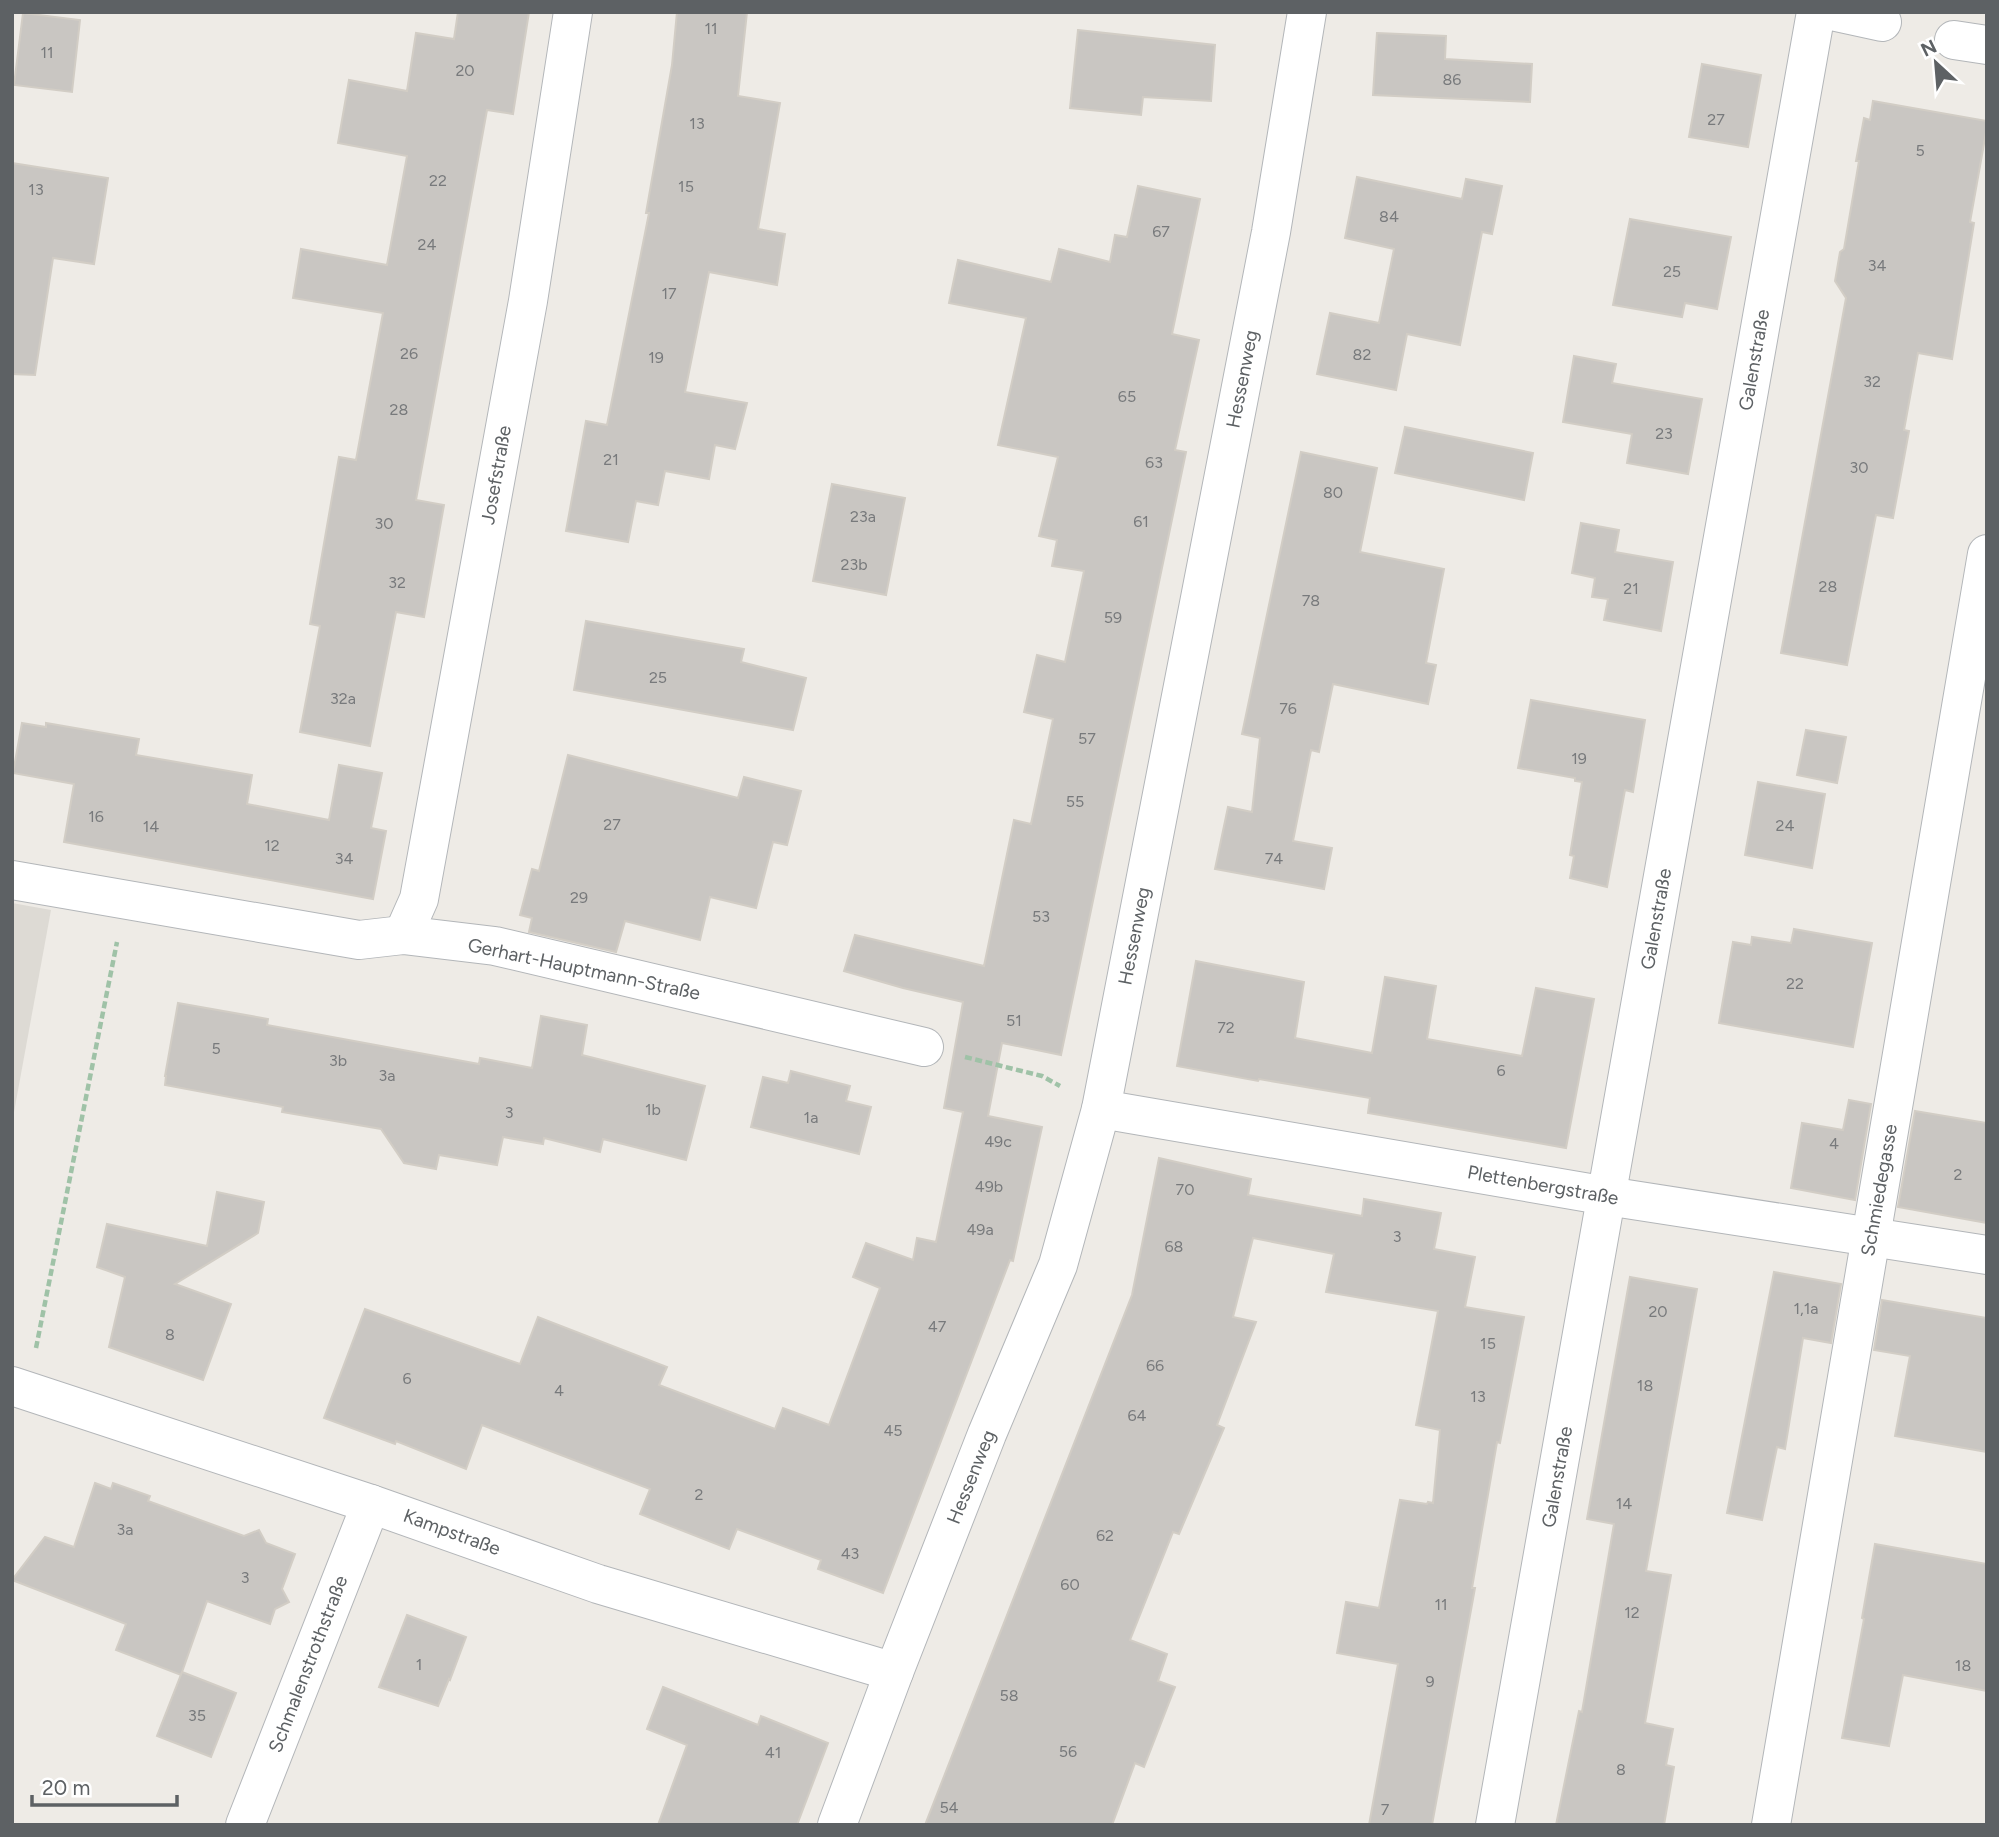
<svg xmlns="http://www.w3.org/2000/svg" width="1999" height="1837" font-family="Figtree,sans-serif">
<rect width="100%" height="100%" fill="#eeebe6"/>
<!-- education -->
<polygon fill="#dddad4" points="12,903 51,910 12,1123"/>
<!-- building -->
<g fill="#c9c6c2" stroke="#d2cdc5" stroke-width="2">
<polygon points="458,12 529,12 513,114 487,110 416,500 444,505 424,617 396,612 370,746 300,732 320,626 310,624 339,457 356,460 383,313 293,298 301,249 387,265 407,156 338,143 349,80 407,91 416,33 454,39"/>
<polygon points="677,12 747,12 738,96 780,103 758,229 785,234 777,285 709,272 685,392 747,403 735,449 715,445 709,479 665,471 658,505 636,501 628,542 566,531 586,421 607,425 649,213 646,213 672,65"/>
<polygon points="23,13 80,20 72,92 14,85"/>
<polygon points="1078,30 1215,45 1211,101 1143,97 1141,115 1070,108"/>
<polygon points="1377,33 1446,36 1445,59 1532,64 1530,102 1373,95"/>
<polygon points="1702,64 1761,75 1748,147 1689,137"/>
<polygon points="1873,101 1987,121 1987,127 1970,222 1974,223 1952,359 1918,353 1904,430 1909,431 1893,518 1876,515 1847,665 1781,653 1846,298 1835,281 1840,252 1844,249 1859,161 1856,161 1864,118 1870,120"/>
<polygon points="12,163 108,178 94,264 53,258 35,375 12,374"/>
<polygon points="1357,177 1462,199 1466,179 1502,186 1492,234 1482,232 1460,345 1407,334 1396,390 1317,374 1330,313 1379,323 1394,249 1345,238"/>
<polygon points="1138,186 1200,199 1172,334 1199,340 1175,450 1186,452 1061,1055 1002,1043 988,1116 1042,1127 1013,1261 1010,1260 883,1593 818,1569 821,1560 737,1529 729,1549 640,1514 650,1489 482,1425 466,1469 396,1441 395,1444 324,1418 365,1309 520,1364 538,1317 667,1367 659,1385 775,1429 783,1408 829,1425 880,1288 853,1277 866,1243 913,1260 917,1238 936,1242 963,1112 944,1108 963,1002 903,988 844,971 855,935 984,966 1014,820 1031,824 1053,719 1024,712 1037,655 1065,662 1084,571 1052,566 1057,540 1039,536 1058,457 998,445 1026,318 949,303 958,260 1051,282 1059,249 1110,262 1115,235 1127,237"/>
<polygon points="1630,219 1731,237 1717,309 1685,303 1682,317 1613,305"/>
<polygon points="1574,356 1616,364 1612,383 1702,399 1688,474 1627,463 1632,434 1563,422"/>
<polygon points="1405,427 1533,453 1524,500 1395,473"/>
<polygon points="1301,452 1377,468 1360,552 1444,569 1426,663 1436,665 1428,704 1333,684 1319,752 1311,750 1293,841 1332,848 1324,889 1215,869 1228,807 1252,812 1260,738 1242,734"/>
<polygon points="832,484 905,498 886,595 813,581"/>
<polygon points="1581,523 1619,530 1615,552 1673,562 1661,631 1604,620 1608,599 1592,597 1595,578 1572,573"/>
<polygon points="586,621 744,649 741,662 806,678 793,730 574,690"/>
<polygon points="1531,700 1645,720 1633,792 1625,790 1607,887 1570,878 1574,856 1570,855 1582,782 1575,781 1575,778 1518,768"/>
<polygon points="22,723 46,727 46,723 139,739 136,755 252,775 247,804 329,820 339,765 382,773 371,828 386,831 373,899 64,842 74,784 13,773"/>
<polygon points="1806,730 1846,737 1837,783 1797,775"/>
<polygon points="568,755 738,798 744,777 801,791 787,845 773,842 756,908 710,897 700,940 625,921 616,952 529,932 532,918 520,915 532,869 539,871"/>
<polygon points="1758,782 1825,794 1812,868 1745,855"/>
<polygon points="1794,929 1872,943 1853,1047 1719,1023 1733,942 1751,945 1752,937 1791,943"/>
<polygon points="1196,961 1304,982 1295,1038 1372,1053 1385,977 1436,986 1427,1039 1522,1056 1536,988 1594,999 1566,1148 1368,1113 1370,1098 1259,1079 1258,1081 1177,1066"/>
<polygon points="178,1003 268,1019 267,1025 479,1064 480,1058 532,1068 541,1016 587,1025 582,1055 705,1086 686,1160 603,1139 600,1152 544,1138 543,1144 503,1137 497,1165 439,1155 436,1169 404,1163 381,1129 282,1112 283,1107 165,1085 166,1076 165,1076"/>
<polygon points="791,1071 850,1086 846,1101 871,1107 859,1154 751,1127 763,1077 788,1083"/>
<polygon points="1849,1100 1871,1104 1855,1200 1791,1188 1802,1123 1843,1130"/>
<polygon points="1915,1111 1987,1123 1987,1223 1898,1207"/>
<polygon points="1159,1158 1251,1179 1248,1195 1362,1216 1364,1199 1441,1213 1434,1249 1475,1257 1465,1307 1524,1317 1500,1443 1497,1442 1472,1588 1475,1588 1432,1825 1369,1825 1398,1664 1337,1653 1346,1602 1379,1608 1400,1500 1427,1504 1428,1502 1433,1503 1440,1430 1416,1425 1438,1311 1326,1292 1334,1254 1253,1238 1233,1317 1256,1322 1217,1425 1224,1428 1179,1534 1173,1532 1130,1640 1167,1654 1158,1681 1175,1687 1144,1767 1135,1763 1112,1825 925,1825 1132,1295"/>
<polygon points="217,1192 264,1202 258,1233 175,1284 231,1304 203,1380 109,1347 125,1277 97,1267 107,1224 207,1246"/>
<polygon points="1774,1272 1841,1284 1831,1343 1803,1338 1785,1449 1777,1447 1762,1520 1727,1513"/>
<polygon points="1630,1277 1697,1289 1646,1571 1671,1575 1645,1723 1673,1729 1666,1765 1674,1767 1664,1825 1556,1825 1579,1711 1582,1712 1614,1524 1587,1519"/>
<polygon points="1882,1300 1987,1318 1987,1452 1895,1436 1910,1356 1874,1350"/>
<polygon points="95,1483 111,1489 113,1483 150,1496 148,1501 244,1536 259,1530 266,1543 295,1554 282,1589 289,1602 275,1609 270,1624 207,1601 181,1675 116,1650 126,1624 12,1580 45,1537 74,1547"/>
<polygon points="1875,1544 1987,1564 1987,1691 1903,1675 1889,1746 1842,1738 1864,1619 1862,1618"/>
<polygon points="407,1615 466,1637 450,1680 449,1679 438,1706 379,1687"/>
<polygon points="182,1672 236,1693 211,1757 157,1736"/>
<polygon points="663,1687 758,1725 761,1716 828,1743 797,1825 658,1825 687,1745 647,1729"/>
</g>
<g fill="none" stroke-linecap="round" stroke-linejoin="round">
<!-- street casing -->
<g stroke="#b3b6b9" stroke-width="40">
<g id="street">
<polyline points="1836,12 1882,22"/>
<polyline points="1954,40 1987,45"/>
<polyline points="12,880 359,940 403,935 495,946 924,1047"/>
<polyline points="403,935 419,899 528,301 573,12"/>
<polyline points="1101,1109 1607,1196 1987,1255"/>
<polyline points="12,1386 371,1504 598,1584 894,1672"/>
<polyline points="245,1825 371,1504"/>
<polyline points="837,1825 894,1672 987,1434 1058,1265 1101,1109 1271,232 1307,12"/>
<polyline points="1495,1825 1816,12"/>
<polyline points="1771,1825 1987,554"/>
</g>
</g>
<!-- path -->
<g stroke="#9fc2a7" stroke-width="4.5" stroke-dasharray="7 3.5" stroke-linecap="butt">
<polyline points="965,1057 1042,1076 1060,1086"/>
<polyline points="36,1348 117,942"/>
</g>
<!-- street -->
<use href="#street" stroke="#fff" stroke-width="38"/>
</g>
<g text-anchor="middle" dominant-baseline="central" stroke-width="5" stroke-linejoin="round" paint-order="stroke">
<!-- number labels -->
<g font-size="16" fill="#787a7c">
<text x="711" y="28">11</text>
<text x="47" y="52">11</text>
<text x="465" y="70">20</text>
<text x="1452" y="79">86</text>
<text x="1716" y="119">27</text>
<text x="697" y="123">13</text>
<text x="1920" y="150">5</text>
<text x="438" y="180">22</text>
<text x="686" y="186">15</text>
<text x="36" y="189">13</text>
<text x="1389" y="216">84</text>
<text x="1161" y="231">67</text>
<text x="427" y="244">24</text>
<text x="1877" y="265">34</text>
<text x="1672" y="271">25</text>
<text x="669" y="293">17</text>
<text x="409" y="353">26</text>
<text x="1362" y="354">82</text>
<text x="656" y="357">19</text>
<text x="1872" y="381">32</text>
<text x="1127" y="396">65</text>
<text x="399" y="409">28</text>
<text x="1664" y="433">23</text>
<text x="611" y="459">21</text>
<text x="1154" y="462">63</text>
<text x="1859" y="467">30</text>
<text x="1333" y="492">80</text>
<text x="863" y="516">23a</text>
<text x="1141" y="521">61</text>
<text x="384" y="523">30</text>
<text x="854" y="564">23b</text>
<text x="397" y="582">32</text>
<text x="1828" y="586">28</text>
<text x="1631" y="588">21</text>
<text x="1311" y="600">78</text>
<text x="1113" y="617">59</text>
<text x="658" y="677">25</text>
<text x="343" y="698">32a</text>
<text x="1288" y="708">76</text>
<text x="1087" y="738">57</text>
<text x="1579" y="758">19</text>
<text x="1075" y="801">55</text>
<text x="96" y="816">16</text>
<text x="612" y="824">27</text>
<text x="1785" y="825">24</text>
<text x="151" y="826">14</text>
<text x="272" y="845">12</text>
<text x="344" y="858">34</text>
<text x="1274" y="858">74</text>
<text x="579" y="897">29</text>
<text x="1041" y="916">53</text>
<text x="1795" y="983">22</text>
<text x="1014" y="1020">51</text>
<text x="1226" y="1027">72</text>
<text x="216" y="1048">5</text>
<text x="338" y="1060">3b</text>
<text x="1501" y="1070">6</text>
<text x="387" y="1075">3a</text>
<text x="653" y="1109">1b</text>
<text x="509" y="1112">3</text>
<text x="811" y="1117">1a</text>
<text x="998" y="1141">49c</text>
<text x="1834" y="1143">4</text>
<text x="1958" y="1174">2</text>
<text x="989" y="1186">49b</text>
<text x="1185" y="1189">70</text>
<text x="980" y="1229">49a</text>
<text x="1397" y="1236">3</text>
<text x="1174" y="1246">68</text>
<text x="1806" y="1308">1,1a</text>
<text x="1658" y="1311">20</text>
<text x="937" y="1326">47</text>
<text x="170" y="1334">8</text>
<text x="1488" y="1343">15</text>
<text x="1155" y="1365">66</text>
<text x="407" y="1378">6</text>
<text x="1645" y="1385">18</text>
<text x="559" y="1390">4</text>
<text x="1478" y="1396">13</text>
<text x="1137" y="1415">64</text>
<text x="893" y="1430">45</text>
<text x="699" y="1494">2</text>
<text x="1624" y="1503">14</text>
<text x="125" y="1529">3a</text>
<text x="1105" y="1535">62</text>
<text x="850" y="1553">43</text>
<text x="245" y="1577">3</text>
<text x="1070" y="1584">60</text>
<text x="1441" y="1604">11</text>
<text x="1632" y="1612">12</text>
<text x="419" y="1664">1</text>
<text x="1963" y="1665">18</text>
<text x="1430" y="1681">9</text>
<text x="1009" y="1695">58</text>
<text x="197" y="1715">35</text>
<text x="1068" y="1751">56</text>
<text x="773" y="1752">41</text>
<text x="1621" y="1769">8</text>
<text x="949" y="1807">54</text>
<text x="1385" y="1809">7</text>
</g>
<!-- street labels -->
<g font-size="19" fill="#5d6164" stroke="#fff">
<text transform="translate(1754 360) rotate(-80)">Galenstraße</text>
<text transform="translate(1242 379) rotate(-79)">Hessenweg</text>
<text transform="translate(496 475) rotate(-80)">Josefstraße</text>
<text transform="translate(1656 919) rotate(-80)">Galenstraße</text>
<text transform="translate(1134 936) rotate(-79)">Hessenweg</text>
<text transform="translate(584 969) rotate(12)">Gerhart-Hauptmann-Straße</text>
<text transform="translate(1543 1185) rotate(10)">Plettenbergstraße</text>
<text transform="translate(1879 1190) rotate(-80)">Schmiedegasse</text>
<text transform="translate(971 1477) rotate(-68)">Hessenweg</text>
<text transform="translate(1557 1477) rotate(-80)">Galenstraße</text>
<text transform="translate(452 1532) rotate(20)">Kampstraße</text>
<text transform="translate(308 1664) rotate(-69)">Schmalenstrothstraße</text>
</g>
</g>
<!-- border -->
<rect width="1999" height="1837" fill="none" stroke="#5d6164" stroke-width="28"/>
<!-- north arrow -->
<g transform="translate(1936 63) rotate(334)" stroke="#ffffff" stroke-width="5" paint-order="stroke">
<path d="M0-5L12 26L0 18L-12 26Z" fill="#5d6164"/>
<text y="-10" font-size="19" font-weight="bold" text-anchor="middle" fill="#5d6164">N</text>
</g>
<!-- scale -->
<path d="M32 1795v10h145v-10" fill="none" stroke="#5d6164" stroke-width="3.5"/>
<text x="42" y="1795" font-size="21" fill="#5d6164" stroke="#ffffff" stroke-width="5" paint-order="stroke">20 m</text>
</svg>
